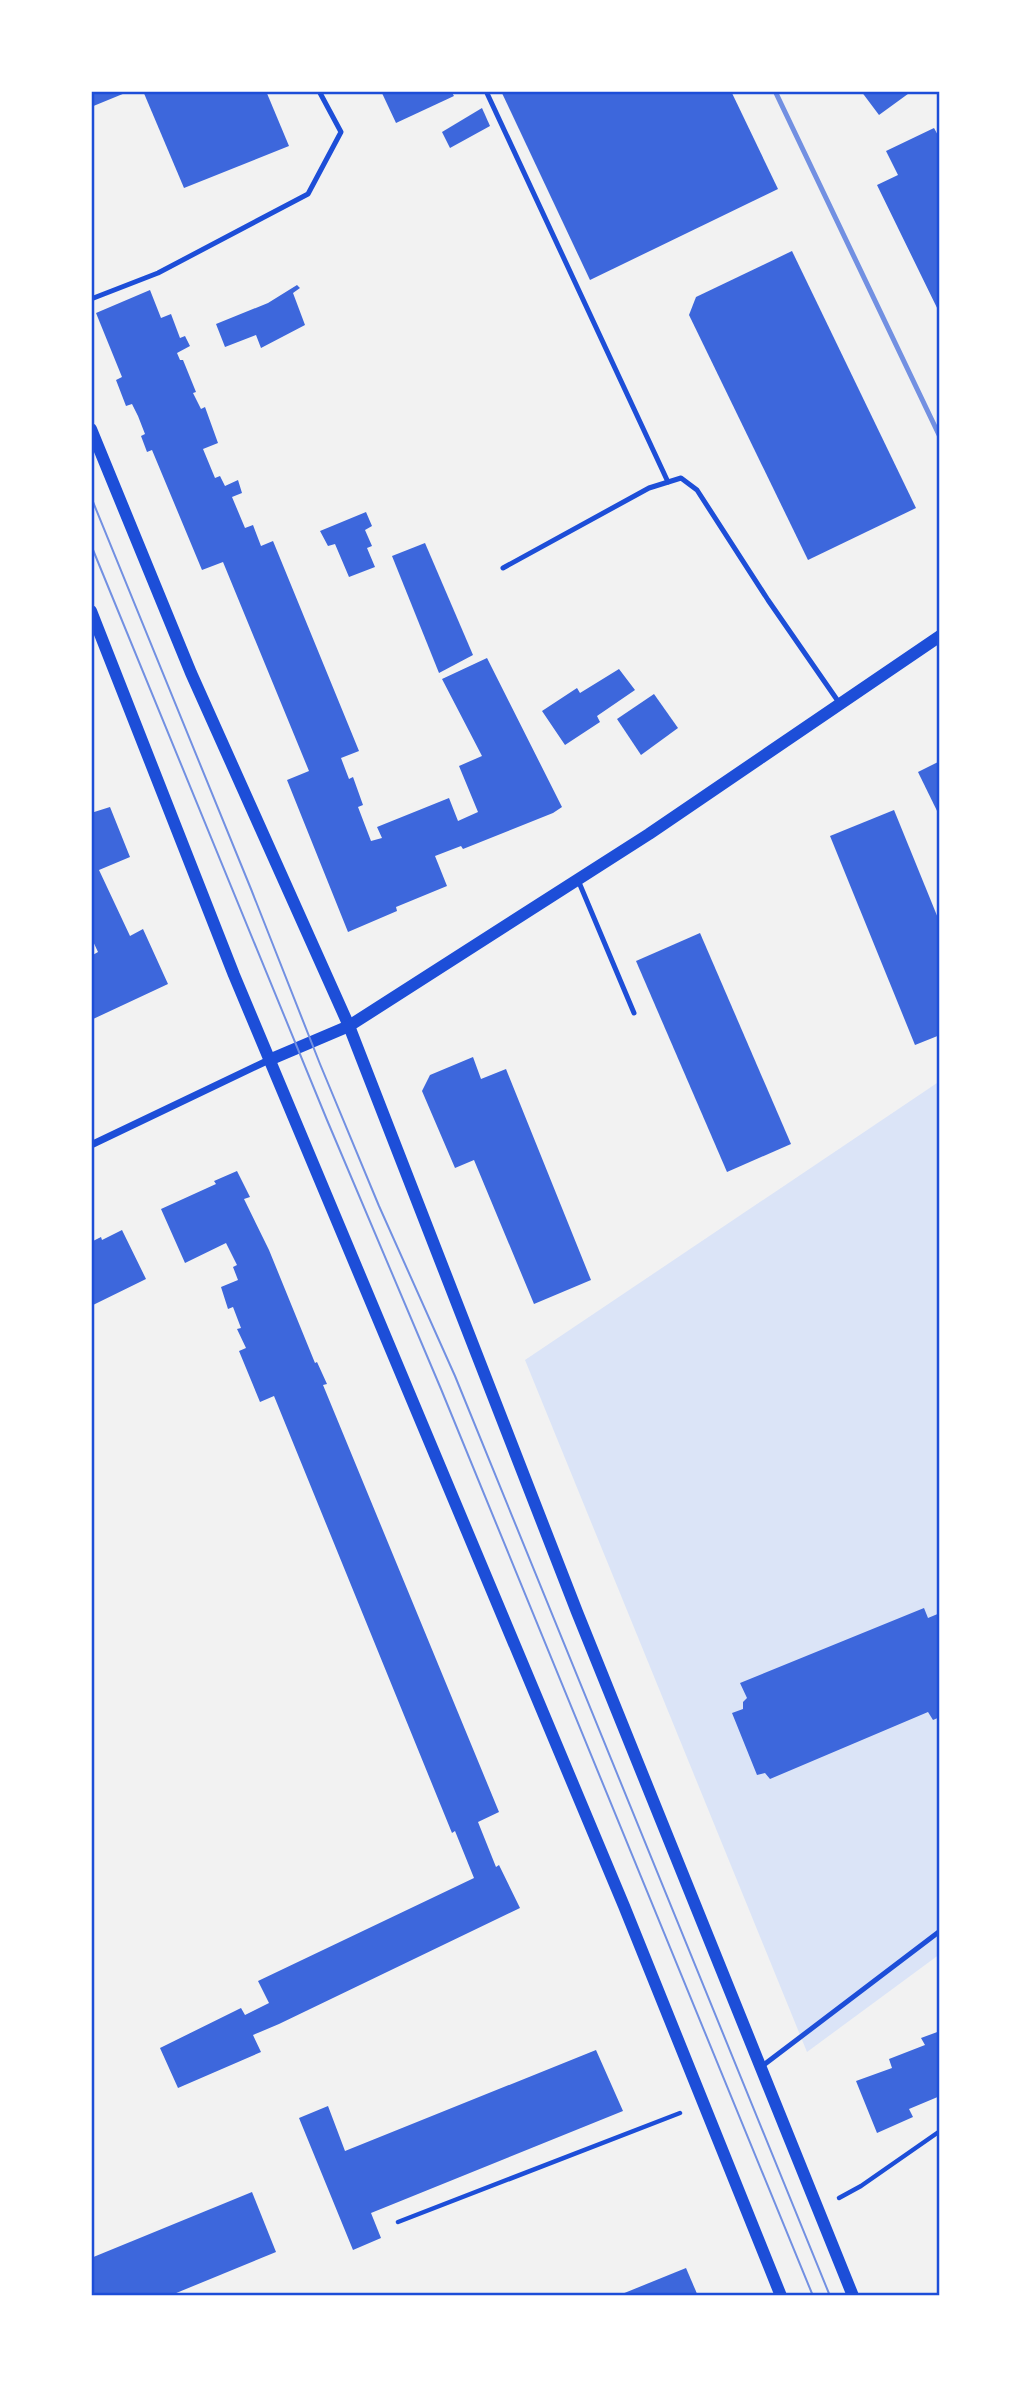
<svg xmlns="http://www.w3.org/2000/svg" width="1031" height="2387" font-family="Raleway,sans-serif">
<rect width="100%" height="100%" fill="#f2f2f2"/>
<!-- green -->
<polygon fill="#dbe4f7" points="940,1081 940,1954 807,2052 525,1360"/>
<!-- building -->
<g fill="#3d67dc">
<polygon points="91,91 130,91 91,107"/>
<polygon points="143,91 266,91 289,146 184,188"/>
<polygon points="381,91 451,91 454,96 396,123"/>
<polygon points="501,91 731,91 778,189 590,280"/>
<polygon points="861,91 912,91 879,115"/>
<polygon points="482,108 490,126 450,148 442,132"/>
<polygon points="934,128 940,139 940,314 877,185 898,175 886,151"/>
<polygon points="792,251 916,508 808,560 689,315 696,297"/>
<polygon points="297,285 300,288 293,293 305,325 261,348 256,335 225,347 216,324 268,303"/>
<polygon points="150,290 161,318 171,314 180,338 185,336 190,346 177,353 180,360 183,360 196,392 193,393 201,409 205,407 218,443 203,449 215,478 220,476 225,486 238,480 242,493 232,497 245,528 253,525 261,546 273,541 359,751 341,758 349,779 353,777 363,805 358,807 371,841 382,838 377,827 449,798 458,821 478,812 459,766 482,756 442,679 487,658 562,807 553,813 463,849 461,846 435,856 447,886 396,907 397,911 348,932 287,780 309,771 223,562 202,570 152,450 147,452 141,436 145,434 138,416 132,404 126,406 116,380 122,377 96,313"/>
<polygon points="366,512 372,526 365,530 372,546 367,548 375,567 349,577 335,544 328,546 320,531"/>
<polygon points="425,543 473,655 439,673 392,556"/>
<polygon points="619,669 635,690 597,716 600,722 565,745 542,711 577,688 580,693"/>
<polygon points="654,694 678,728 641,755 617,719"/>
<polygon points="940,761 940,817 918,772"/>
<polygon points="110,807 130,857 99,870 130,936 143,929 168,984 91,1020 91,956 98,952 91,937 91,813"/>
<polygon points="894,810 940,923 940,1035 915,1045 830,836"/>
<polygon points="700,933 791,1144 727,1172 636,961"/>
<polygon points="473,1057 481,1079 506,1069 591,1280 534,1304 474,1160 455,1168 422,1091 430,1075"/>
<polygon points="237,1171 250,1197 244,1199 269,1250 315,1363 317,1362 327,1384 323,1385 499,1812 478,1822 496,1867 499,1865 520,1908 279,2024 253,2035 261,2052 178,2088 160,2048 241,2008 245,2015 269,2003 258,1981 474,1878 455,1831 452,1833 274,1396 260,1402 239,1351 246,1348 237,1329 241,1328 233,1307 228,1309 221,1287 238,1280 233,1267 237,1265 226,1243 185,1263 161,1209 216,1184 214,1181"/>
<polygon points="122,1230 146,1279 91,1306 91,1242 101,1237 102,1240"/>
<polygon points="924,1608 928,1618 940,1613 940,1717 933,1720 928,1712 770,1779 765,1773 757,1775 732,1713 743,1709 743,1702 747,1698 740,1683"/>
<polygon points="940,2031 940,2096 909,2109 913,2117 877,2133 856,2081 892,2068 889,2059 925,2045 921,2038"/>
<polygon points="596,2050 623,2111 371,2213 381,2238 353,2250 299,2118 328,2106 345,2151"/>
<polygon points="252,2192 276,2252 169,2296 91,2296 91,2258"/>
<polygon points="686,2268 698,2296 617,2296"/>
</g>
<g fill="none" stroke-linecap="round" stroke-linejoin="round">
<!-- path -->
<g stroke="#1d4ed8" stroke-width="4.5">
<polyline points="839,2198 861,2186 940,2131"/>
<polyline points="398,2222 680,2113"/>
</g>
<!-- service -->
<g stroke="#1d4ed8" stroke-width="5">
<polyline points="486,91 668,482"/>
<polyline points="91,299 158,273 308,194 341,132 319,91"/>
<polyline points="503,568 649,488 681,478 697,490 768,600 840,704"/>
<polyline points="578,880 634,1013"/>
<polyline points="761,2067 940,1931"/>
</g>
<!-- minor -->
<polyline stroke="#1d4ed8" stroke-width="7" points="91,1145 269,1060"/>
<!-- tertiary -->
<g stroke="#1d4ed8" stroke-width="12">
<polyline points="91,429 191,673 349,1026 577,1612 853,2296"/>
<polyline points="91,611 234,975 624,1906 781,2296"/>
<polyline points="269,1060 349,1026 649,834 940,636"/>
</g>
<!-- tram -->
<g stroke="#7290e2" stroke-width="2">
<polyline points="91,497 251,889 320,1064 379,1206 455,1376 830,2296"/>
<polyline points="91,545 327,1120 441,1389 813,2296"/>
</g>
<!-- rail -->
<polyline stroke="#7290e2" stroke-width="5" points="775,91 940,437"/>
</g>
<!-- border -->
<rect width="1031" height="2387" fill="none" stroke="#ffffff" stroke-width="186"/>
<rect x="93" y="93" width="845" height="2201" fill="none" stroke="#1d4ed8" stroke-width="2.5"/>
</svg>
